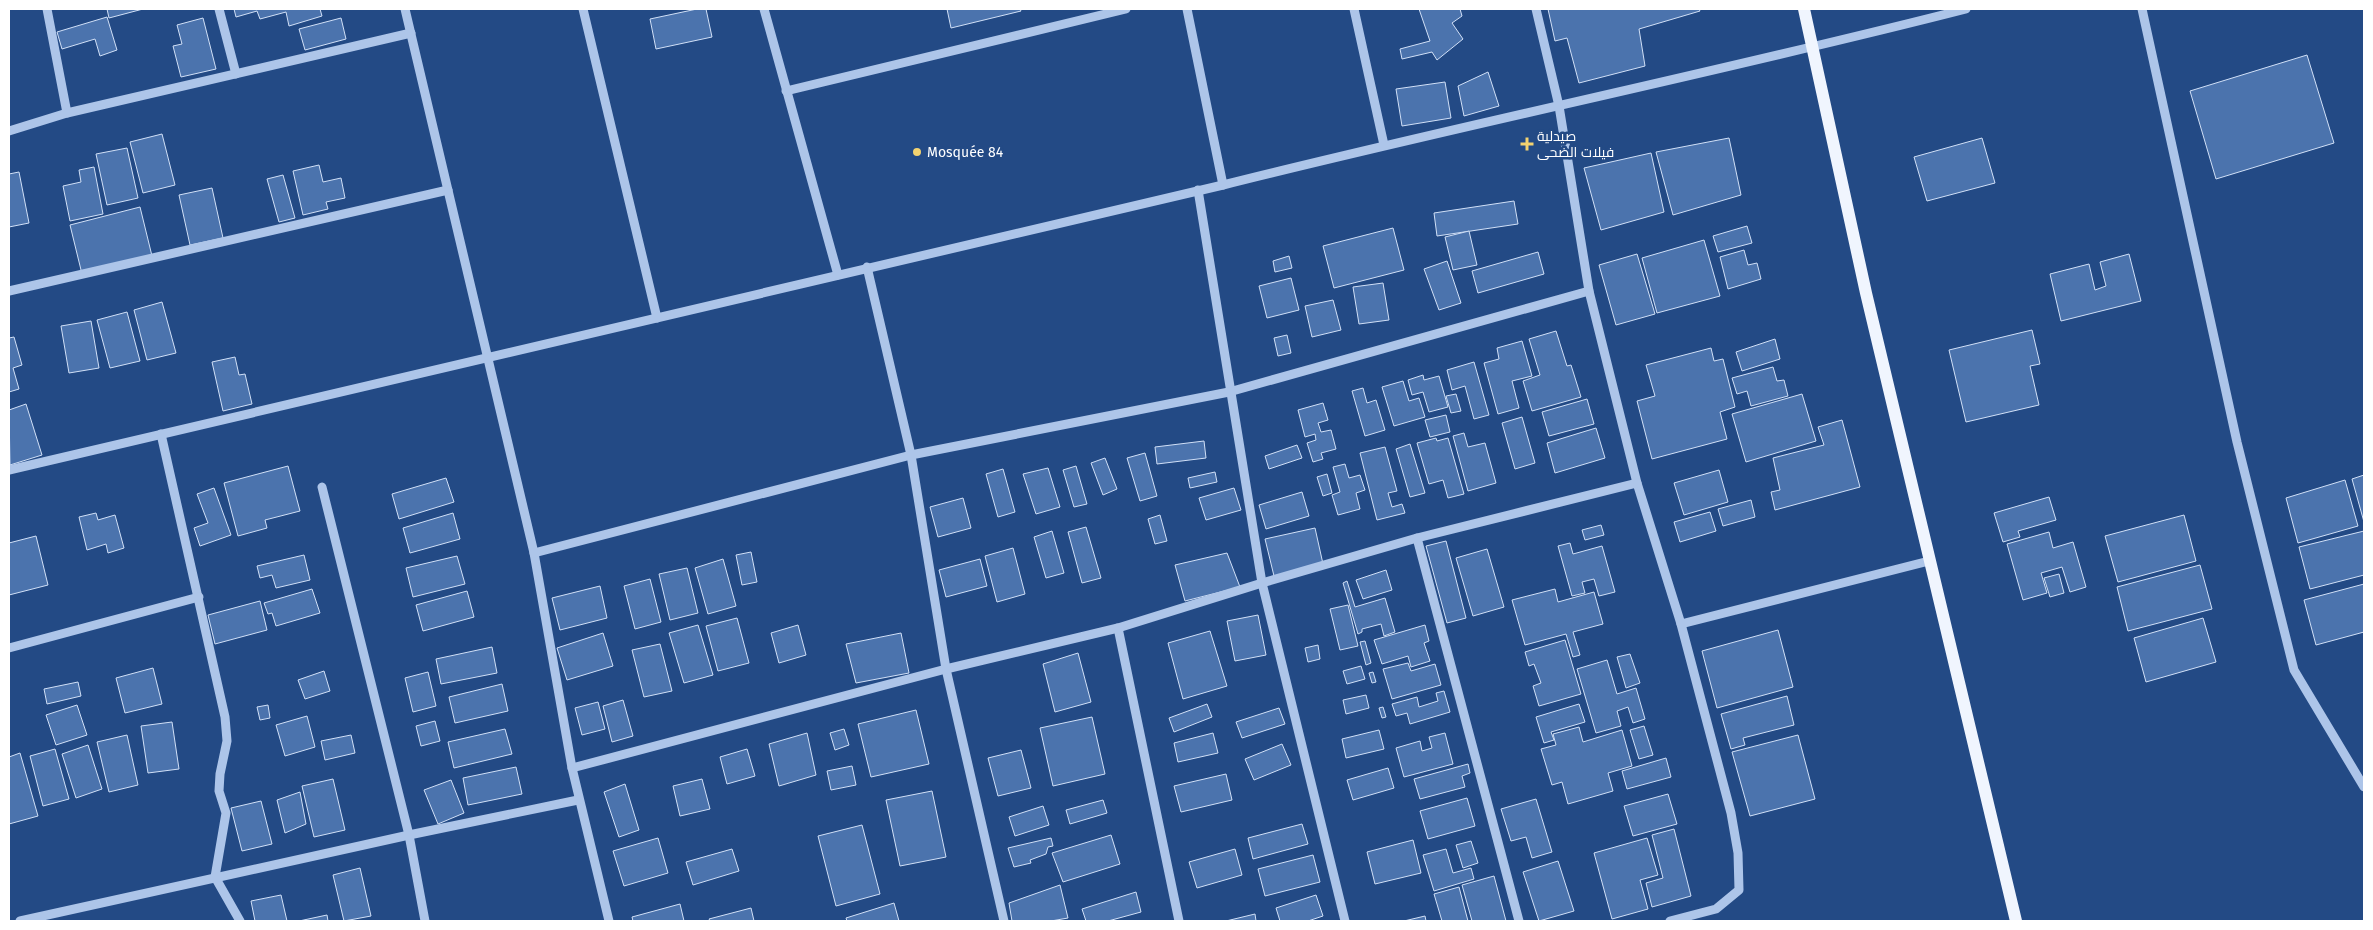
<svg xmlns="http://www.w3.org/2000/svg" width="2373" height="930" font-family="'Fira Sans',Cairo,sans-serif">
<rect width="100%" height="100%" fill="#234a85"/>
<!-- building -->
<g fill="#4b73ad" stroke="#d1e0f7">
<polygon points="107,9 143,9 109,18"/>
<polygon points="234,9 320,9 322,16 289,26 286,12 260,19 257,11 236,17"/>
<polygon points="697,9 706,9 712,37 656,49 650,19"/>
<polygon points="947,9 1020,9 1021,11 951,28"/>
<polygon points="1419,9 1460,9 1462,16 1452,23 1463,39 1437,60 1432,52 1402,59 1400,49 1430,41"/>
<polygon points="1548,9 1699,9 1700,11 1639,29 1645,66 1579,83 1567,38 1555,41"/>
<polygon points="107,17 117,50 100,56 95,39 62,49 57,32"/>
<polygon points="203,18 216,69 181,77 173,46 182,44 177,25"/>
<polygon points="341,18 346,39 305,50 299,29"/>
<polygon points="2307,55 2334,143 2216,179 2190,91"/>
<polygon points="1488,72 1499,106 1464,116 1458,86"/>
<polygon points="1445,82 1451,118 1402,126 1396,89"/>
<polygon points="162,134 175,185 143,193 130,142"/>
<polygon points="1729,138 1741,195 1673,215 1656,152"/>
<polygon points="1982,138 1995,183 1927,201 1914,157"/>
<polygon points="127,148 138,198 107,205 96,154"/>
<polygon points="1651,153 1664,212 1601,230 1584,168"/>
<polygon points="319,165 323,182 341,178 345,198 326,202 328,209 303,215 293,171"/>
<polygon points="94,167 103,214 70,221 63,186 81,182 79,170"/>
<polygon points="19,172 29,223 9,227 9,174"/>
<polygon points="283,175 295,218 279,222 267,179"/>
<polygon points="212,188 223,238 190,245 179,195"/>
<polygon points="1514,201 1518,224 1437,236 1434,213"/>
<polygon points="140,207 152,256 82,274 70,225"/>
<polygon points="1747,226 1752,243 1718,252 1713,236"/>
<polygon points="1393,228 1404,270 1334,288 1323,246"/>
<polygon points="1469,231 1477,265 1453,270 1445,237"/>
<polygon points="1704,240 1720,296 1657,313 1642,258"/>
<polygon points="1744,250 1748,265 1757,263 1761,279 1728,289 1720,257"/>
<polygon points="1538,252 1544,274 1478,293 1472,271"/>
<polygon points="1637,254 1655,314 1616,325 1599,265"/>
<polygon points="2129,254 2141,301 2061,321 2050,274 2089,264 2095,290 2106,286 2100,262"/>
<polygon points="1289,256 1292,268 1275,272 1273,261"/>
<polygon points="1447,261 1461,303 1439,310 1424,269"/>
<polygon points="1291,278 1299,310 1267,318 1259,286"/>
<polygon points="1383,283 1389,320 1359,324 1353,287"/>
<polygon points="1333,300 1341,330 1312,337 1305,306"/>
<polygon points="162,302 176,353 147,360 134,310"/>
<polygon points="127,312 140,361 110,368 97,320"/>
<polygon points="91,321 99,368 69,373 61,326"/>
<polygon points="2032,330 2040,364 2030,366 2039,405 1966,422 1949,350"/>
<polygon points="1556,331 1567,366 1571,365 1581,397 1532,411 1523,381 1540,375 1529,339"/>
<polygon points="1287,335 1291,353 1278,356 1274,338"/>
<polygon points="14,337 22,365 13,368 19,389 9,392 9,338"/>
<polygon points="1775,339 1780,359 1742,371 1736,352"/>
<polygon points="1522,341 1532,376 1512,381 1519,408 1498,414 1484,363 1499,359 1497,348"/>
<polygon points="1711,348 1714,361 1723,359 1735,407 1720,412 1727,439 1652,459 1637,401 1655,396 1646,365"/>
<polygon points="235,357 239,375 245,374 252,404 223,411 212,362"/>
<polygon points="1474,362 1489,415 1474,419 1465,386 1452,390 1447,370"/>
<polygon points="1773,367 1777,381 1784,380 1788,396 1751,406 1747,391 1737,394 1732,378"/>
<polygon points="1423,375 1424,380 1439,376 1448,407 1429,412 1423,392 1412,395 1408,380"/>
<polygon points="1403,381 1409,401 1419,398 1425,417 1394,426 1382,387"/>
<polygon points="1363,388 1367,403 1376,400 1385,430 1365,436 1352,391"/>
<polygon points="1456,394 1461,411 1451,413 1446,396"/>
<polygon points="1802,394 1816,441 1746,462 1732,414"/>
<polygon points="1587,399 1594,424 1549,436 1542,412"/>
<polygon points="1323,403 1328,420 1318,423 1321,432 1331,430 1336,449 1321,453 1323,459 1313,462 1307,443 1316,440 1315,434 1305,437 1298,410"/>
<polygon points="26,404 42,455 10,465 9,410"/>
<polygon points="1446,415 1450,432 1430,437 1425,420"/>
<polygon points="1522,417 1535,463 1515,469 1502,423"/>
<polygon points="1842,420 1860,487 1775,510 1771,492 1780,490 1773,458 1824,445 1818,427"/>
<polygon points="1596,428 1605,458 1555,473 1547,443"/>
<polygon points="1464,433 1468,447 1485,443 1496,483 1468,491 1453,436"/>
<polygon points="1436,438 1437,441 1448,438 1464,494 1448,498 1443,480 1429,484 1417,443"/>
<polygon points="1204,441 1206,458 1157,464 1155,447"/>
<polygon points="1410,444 1425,493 1410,497 1396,449"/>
<polygon points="1297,445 1302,458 1269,469 1265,456"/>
<polygon points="1385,447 1397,491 1388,493 1392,507 1402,504 1405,513 1377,520 1360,453"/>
<polygon points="1145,453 1157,496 1140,501 1127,458"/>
<polygon points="1105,458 1117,489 1103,495 1091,463"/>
<polygon points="1345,464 1349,478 1360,475 1365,490 1356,493 1360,509 1338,515 1332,495 1340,492 1333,467"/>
<polygon points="288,466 300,511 265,520 267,528 238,536 224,483"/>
<polygon points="1076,466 1087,504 1074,507 1063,470"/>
<polygon points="1048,468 1060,507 1036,514 1023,474"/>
<polygon points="1003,469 1015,512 998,517 986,474"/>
<polygon points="1719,470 1728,502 1684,515 1674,483"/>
<polygon points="1215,472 1217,482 1190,488 1188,478"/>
<polygon points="1327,474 1332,493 1323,496 1317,477"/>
<polygon points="2364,475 2364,522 2352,479"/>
<polygon points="446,478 454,502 399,519 392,494"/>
<polygon points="2345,480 2358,526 2298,543 2286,498"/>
<polygon points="214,488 231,535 200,546 194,528 208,523 197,494"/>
<polygon points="1234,488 1241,510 1206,520 1199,498"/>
<polygon points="1302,492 1309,516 1266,529 1259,505"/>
<polygon points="2049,497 2056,520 2018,531 2020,537 2003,542 1994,513"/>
<polygon points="963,498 971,528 938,537 930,507"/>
<polygon points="1751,500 1755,517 1723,526 1718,509"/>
<polygon points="1710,512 1716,531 1680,542 1674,522"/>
<polygon points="96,513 98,520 115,515 124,548 108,553 106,544 87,550 79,517"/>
<polygon points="453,513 460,539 410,553 403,528"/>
<polygon points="1160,515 1167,541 1155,544 1148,519"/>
<polygon points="2184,515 2196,561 2118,582 2105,536"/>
<polygon points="1601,525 1604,535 1585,540 1582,530"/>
<polygon points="1086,527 1101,578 1082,583 1068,532"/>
<polygon points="1315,528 1323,564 1274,576 1265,539"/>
<polygon points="1052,531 1064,573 1046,578 1034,537"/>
<polygon points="2364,531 2364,575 2310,589 2299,547"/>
<polygon points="2049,532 2053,548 2073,542 2086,587 2070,592 2062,567 2041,573 2047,593 2023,600 2007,544"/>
<polygon points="36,536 48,585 9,595 9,543"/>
<polygon points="1446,541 1466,618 1447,623 1426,546"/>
<polygon points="1570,543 1573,554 1602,546 1615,592 1599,596 1594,579 1582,582 1585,593 1572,596 1558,546"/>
<polygon points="1013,548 1025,594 997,602 985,556"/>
<polygon points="1487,549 1504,607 1473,616 1456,558"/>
<polygon points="751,552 757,582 742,585 736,555"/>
<polygon points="1227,553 1240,587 1185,601 1175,565"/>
<polygon points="304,555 310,580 276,588 272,575 260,578 257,566"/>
<polygon points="457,556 465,584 413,597 406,568"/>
<polygon points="723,559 736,606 708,614 695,568"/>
<polygon points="980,559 987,586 946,597 939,570"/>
<polygon points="2200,565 2212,609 2128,631 2117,587"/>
<polygon points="687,568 698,613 670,620 659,574"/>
<polygon points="1386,570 1392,590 1363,599 1356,580"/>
<polygon points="2059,574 2064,593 2050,597 2044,578"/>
<polygon points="650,579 661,622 635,629 624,586"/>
<polygon points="1347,581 1355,607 1385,598 1395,632 1384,636 1381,624 1362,629 1362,632 1358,634 1343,583"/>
<polygon points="2364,584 2364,632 2316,645 2304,600"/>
<polygon points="600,586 607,618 560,630 552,598"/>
<polygon points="312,589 320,613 276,626 272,613 268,614 264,603"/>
<polygon points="1555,589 1558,602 1594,592 1603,624 1573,632 1580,655 1573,657 1566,634 1525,645 1512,600"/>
<polygon points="467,591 474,617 423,631 416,605"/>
<polygon points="260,601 267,630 215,644 208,615"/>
<polygon points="1348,605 1358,646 1340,650 1330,609"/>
<polygon points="1258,615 1266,655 1235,661 1227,621"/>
<polygon points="737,618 749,663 718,671 706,626"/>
<polygon points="2203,618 2216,662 2146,682 2134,638"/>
<polygon points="698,625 713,675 684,683 669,633"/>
<polygon points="798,625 806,655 779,663 771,633"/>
<polygon points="1425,625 1429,641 1424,643 1430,661 1411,667 1408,656 1382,664 1374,640"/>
<polygon points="1778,630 1793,687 1717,708 1702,651"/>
<polygon points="1210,631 1227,686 1183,699 1168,643"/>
<polygon points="603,633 613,666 567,680 557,648"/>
<polygon points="901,633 909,673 856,683 846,644"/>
<polygon points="1565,640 1581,694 1539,706 1533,686 1541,683 1534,664 1529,666 1525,652"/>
<polygon points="1365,641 1371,663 1366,665 1360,642"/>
<polygon points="660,644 672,691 644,697 632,650"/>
<polygon points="1318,645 1320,659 1308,662 1305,648"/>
<polygon points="492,647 497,673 441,684 436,659"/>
<polygon points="1078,653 1091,702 1055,712 1043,664"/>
<polygon points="1630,654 1640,683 1626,688 1617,657"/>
<polygon points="1607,660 1617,694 1636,688 1645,719 1633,723 1628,707 1617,711 1621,726 1596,733 1577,669"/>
<polygon points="1408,663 1411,671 1435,664 1441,685 1392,699 1383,669"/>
<polygon points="1361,666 1365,679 1347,684 1343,671"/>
<polygon points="153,668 162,704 125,713 116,678"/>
<polygon points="324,671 330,691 305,699 298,680"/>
<polygon points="428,672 436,706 413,712 405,678"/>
<polygon points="1373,672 1376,682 1372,683 1369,673"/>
<polygon points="78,682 81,696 47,704 44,689"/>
<polygon points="502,684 508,711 455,723 449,697"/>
<polygon points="1444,691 1450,712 1410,724 1407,713 1396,716 1392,704 1417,697 1419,707 1438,701 1436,693"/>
<polygon points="1366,695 1369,708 1346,714 1343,700"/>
<polygon points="1787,696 1794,725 1743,738 1745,745 1731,749 1721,714"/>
<polygon points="623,700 633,736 612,742 603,706"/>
<polygon points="598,702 605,729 582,735 575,708"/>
<polygon points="1207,704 1212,717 1174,732 1169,718"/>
<polygon points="1579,704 1585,722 1551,732 1554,740 1544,743 1536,717"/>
<polygon points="77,705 87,735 56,745 46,715"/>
<polygon points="268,705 270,718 260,720 257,707"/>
<polygon points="1383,707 1386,717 1382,718 1379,708"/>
<polygon points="1279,708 1285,724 1242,738 1236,722"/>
<polygon points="916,710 929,764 871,777 858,724"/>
<polygon points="307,716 315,747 285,756 276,725"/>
<polygon points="1092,717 1105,774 1053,786 1040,728"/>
<polygon points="435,721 440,741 421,746 416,726"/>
<polygon points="172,722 179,769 148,773 141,726"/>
<polygon points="1644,726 1653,755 1639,759 1630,730"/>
<polygon points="1579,727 1583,742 1622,730 1632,766 1608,773 1613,791 1568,804 1562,782 1552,785 1541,749 1556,745 1553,734"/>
<polygon points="505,729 512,754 454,768 448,742"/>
<polygon points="844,729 849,745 835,750 830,733"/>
<polygon points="1379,730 1384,749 1346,758 1342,739"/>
<polygon points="807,733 816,775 779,786 769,744"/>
<polygon points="1213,733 1218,753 1178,762 1174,743"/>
<polygon points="1445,733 1453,764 1404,777 1396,748 1420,741 1422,751 1432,748 1429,737"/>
<polygon points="127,735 138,785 109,792 97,742"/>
<polygon points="351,735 355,753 325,760 321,741"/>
<polygon points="1798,735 1815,799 1750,816 1732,752"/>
<polygon points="1282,744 1291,765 1254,780 1245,759"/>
<polygon points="88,745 102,789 76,798 62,754"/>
<polygon points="55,749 69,799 43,806 30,756"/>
<polygon points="747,749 755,776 727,784 720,757"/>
<polygon points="1021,750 1031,788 998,796 988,758"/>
<polygon points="20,753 38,816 9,824 9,757"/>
<polygon points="1666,758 1671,777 1627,789 1622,771"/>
<polygon points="1468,764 1470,773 1462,776 1465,787 1420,799 1414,779"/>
<polygon points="852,766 856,785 831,790 827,771"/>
<polygon points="516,767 522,794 468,805 463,778"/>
<polygon points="1388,768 1394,788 1353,800 1347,780"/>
<polygon points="1226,774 1232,800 1181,812 1174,786"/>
<polygon points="333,779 345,830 314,837 302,786"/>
<polygon points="702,779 710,809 680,816 673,786"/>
<polygon points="451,780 464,813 438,824 424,790"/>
<polygon points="625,784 639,830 619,837 604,792"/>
<polygon points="932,791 946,857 900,866 886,800"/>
<polygon points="300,792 306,824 285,833 277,800"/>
<polygon points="1668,794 1677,824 1633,836 1624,806"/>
<polygon points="1467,798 1475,826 1428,839 1420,811"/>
<polygon points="1536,799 1552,852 1532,858 1526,837 1511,841 1501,809"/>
<polygon points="1103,800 1107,813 1070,824 1066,810"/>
<polygon points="261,801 272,844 242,851 231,808"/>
<polygon points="1043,806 1049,825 1015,836 1009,817"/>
<polygon points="1302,824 1308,844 1253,859 1248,838"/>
<polygon points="862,825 880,894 836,906 818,836"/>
<polygon points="1674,829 1691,896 1652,907 1646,883 1663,878 1652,835"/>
<polygon points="1111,835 1120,864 1063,882 1052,853"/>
<polygon points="658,838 668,873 624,886 613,851"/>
<polygon points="1051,838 1053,846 1048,847 1046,854 1030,860 1031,863 1014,867 1008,848"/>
<polygon points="1647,838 1658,875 1640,880 1648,909 1612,919 1594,853"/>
<polygon points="1413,840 1421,873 1375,884 1367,852"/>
<polygon points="1471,841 1478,863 1463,868 1456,845"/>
<polygon points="732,849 739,871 693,885 686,862"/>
<polygon points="1235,849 1242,875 1197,888 1189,862"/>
<polygon points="1446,849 1453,873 1471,868 1474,879 1434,891 1423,855"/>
<polygon points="1313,855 1320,882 1265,896 1258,869"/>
<polygon points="1558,861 1574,911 1539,921 1523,872"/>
<polygon points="360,868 371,916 344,921 333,875"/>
<polygon points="1494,876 1506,921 1472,921 1462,885"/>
<polygon points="1060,885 1068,918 1051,921 1012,921 1009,903"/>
<polygon points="1459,887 1468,921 1442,921 1434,894"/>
<polygon points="1136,892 1141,912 1108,921 1086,921 1082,909"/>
<polygon points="281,895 287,921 255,921 251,901"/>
<polygon points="1316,895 1323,916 1308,921 1280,921 1276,908"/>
<polygon points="894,903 899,921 847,921 846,918"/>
<polygon points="680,904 684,921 633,921 632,917"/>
<polygon points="751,908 754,921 710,921 709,919"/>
<polygon points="1255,914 1256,921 1226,921"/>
<polygon points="327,915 328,921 299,921"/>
<polygon points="1425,916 1426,921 1404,921"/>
</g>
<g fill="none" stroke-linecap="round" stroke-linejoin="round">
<!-- minor -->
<g stroke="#adc5e9" stroke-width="9">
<polyline points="47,9 67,113"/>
<polyline points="219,9 236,74"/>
<polyline points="405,9 534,553 572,768 609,921"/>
<polyline points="583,9 657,318"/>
<polyline points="764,9 838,275"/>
<polyline points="1187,9 1223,185"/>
<polyline points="1354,9 1384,145"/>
<polyline points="1536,9 1559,106 1589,291 1637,483 1681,624 1731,813 1738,853 1739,890 1716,909 1670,921"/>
<polyline points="2142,9 2237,442 2294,670 2364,787"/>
<polyline points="786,91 1126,9"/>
<polyline points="9,131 67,113 411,33"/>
<polyline points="1198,190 1262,583 1345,921"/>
<polyline points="867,267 911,455 946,669 1004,921"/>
<polyline points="9,291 448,190"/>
<polyline points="161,434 225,717 227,741 220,774 219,791 226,813 215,877 240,921"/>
<path d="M9,470L1223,185C1470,123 1720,72 1966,9"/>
<polyline points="322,487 409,835 425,921"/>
<polyline points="1417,538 1519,921"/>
<polyline points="534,553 911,455 1229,392 1589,291"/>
<polyline points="1681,624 1929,561"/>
<polyline points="1118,628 1179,921"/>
<polyline points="9,648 199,597"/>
<polyline points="572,768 946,669 1118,628 1262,583 1417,538 1637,483"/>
<polyline points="20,921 409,835 578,800"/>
</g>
<!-- major -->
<polyline stroke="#f0f5fe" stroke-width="12" points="1804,9 1866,293 2016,921"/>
</g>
<!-- markers -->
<g fill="#f3d370" stroke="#234a85" stroke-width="2">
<path d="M1524.5 136.5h5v5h5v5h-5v5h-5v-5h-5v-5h5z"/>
<circle cx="917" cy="152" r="5"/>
</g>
<g text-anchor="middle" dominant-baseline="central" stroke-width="5" stroke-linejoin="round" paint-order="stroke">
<!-- poi labels -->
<g font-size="14" fill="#fff" stroke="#234a85" text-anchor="start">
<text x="1537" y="136">صيدلية<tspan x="1537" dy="16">فيلات الضحى</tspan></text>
<text x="927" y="152">Mosquée 84</text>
</g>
</g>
<!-- border -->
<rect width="2373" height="930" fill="none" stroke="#ffffff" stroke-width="20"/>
</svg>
